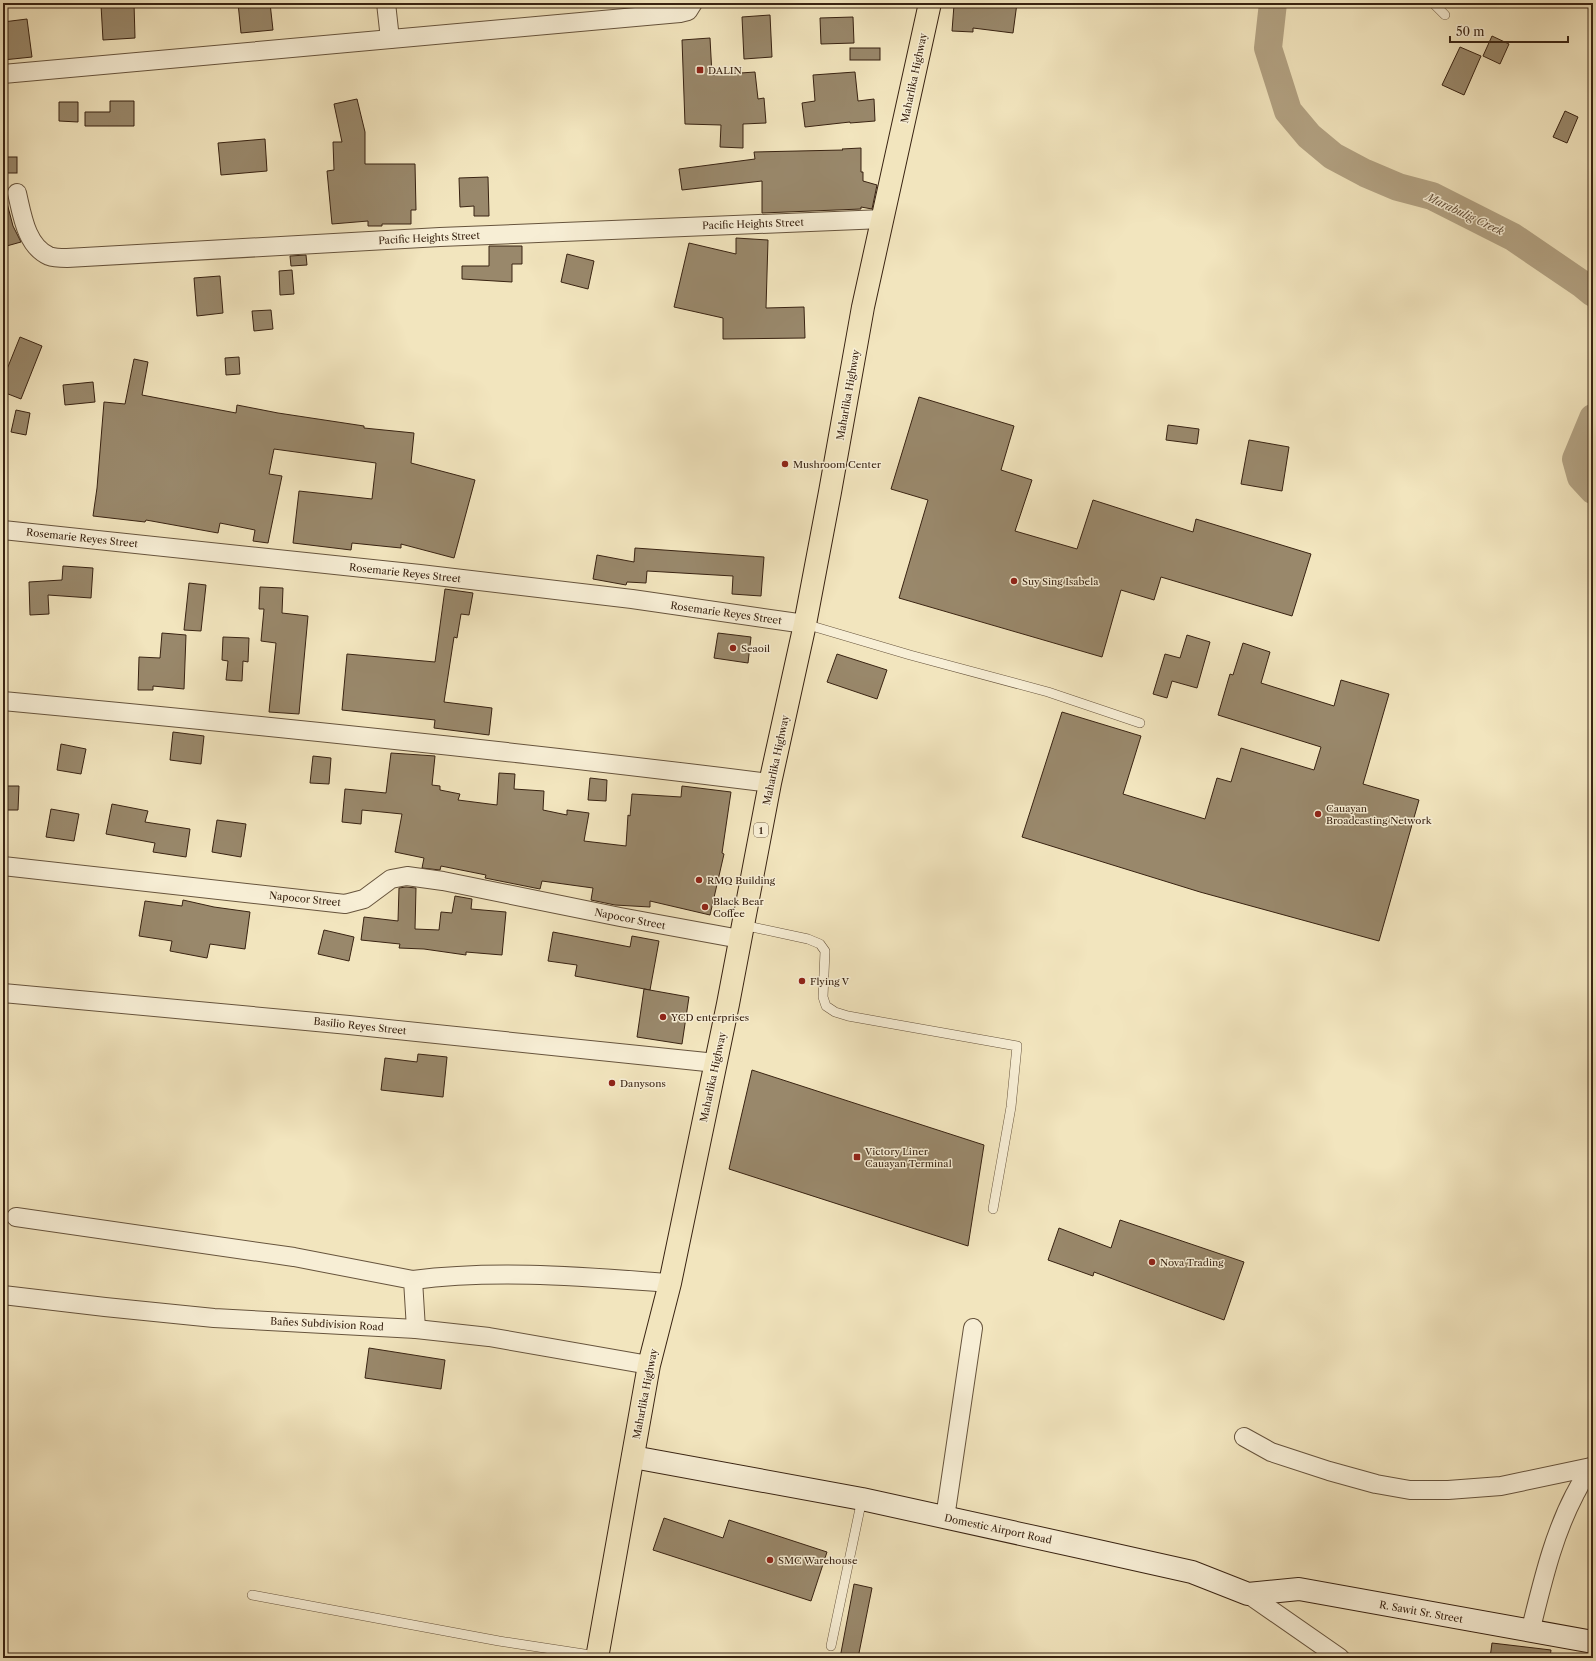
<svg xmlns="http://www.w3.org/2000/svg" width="1596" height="1661" font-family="'Libre Caslon Text',serif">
<rect width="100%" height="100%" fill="#f2e5be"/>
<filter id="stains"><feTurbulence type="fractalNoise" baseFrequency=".005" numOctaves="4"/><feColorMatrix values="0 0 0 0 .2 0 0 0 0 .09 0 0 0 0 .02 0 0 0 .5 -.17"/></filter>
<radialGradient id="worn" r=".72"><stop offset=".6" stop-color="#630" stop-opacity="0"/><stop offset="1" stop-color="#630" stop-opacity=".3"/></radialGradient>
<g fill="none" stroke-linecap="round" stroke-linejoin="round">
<!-- river -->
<g stroke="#b3a384" stroke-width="28">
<polyline points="1273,3 1268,48 1288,111 1309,136 1333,156 1365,173 1398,187 1432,196 1513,237 1582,284 1593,293"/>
<polyline points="1593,418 1576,459 1581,477 1593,490"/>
</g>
</g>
<!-- building -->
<g fill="#99886b" stroke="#392312">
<polygon points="126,3 134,3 135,38 103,40 101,5"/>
<polygon points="238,3 270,3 273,30 241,33"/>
<polygon points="978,3 1017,3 1013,33 973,28 973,32 952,31 954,5 978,7"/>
<polygon points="770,15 772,57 744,59 742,17"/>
<polygon points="853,17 854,43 821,44 820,18"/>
<polygon points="27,19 32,57 3,60 3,22"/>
<polygon points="1492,36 1509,44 1500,64 1483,56"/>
<polygon points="710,38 712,75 755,72 758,99 764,98 766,123 743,124 743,148 720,147 721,125 685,124 682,40"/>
<polygon points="1460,47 1481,56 1464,95 1442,85"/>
<rect x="850" y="48" width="30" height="12"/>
<polygon points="855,72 858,101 874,99 875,121 850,123 850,122 805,127 802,103 815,101 813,75"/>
<polygon points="357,99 365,132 365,164 415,164 416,210 411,210 411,224 382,224 382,226 368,226 368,221 332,224 327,171 334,170 333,142 342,142 334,104"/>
<polygon points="110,101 134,101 134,126 85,126 85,112 110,112"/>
<polygon points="59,102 78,102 78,122 59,121"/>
<polygon points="1565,111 1578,117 1567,143 1553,137"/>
<polygon points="265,139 267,171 221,175 218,143"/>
<polygon points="861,148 861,172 863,172 863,181 877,185 872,209 861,207 861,209 762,213 762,181 682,190 679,169 755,159 754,152 843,150 842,149"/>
<rect x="3" y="157" width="14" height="16"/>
<polygon points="488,177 489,216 474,216 474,206 460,207 459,178"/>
<polygon points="3,203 7,203 13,226 21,242 3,247"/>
<polygon points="736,238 768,240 766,308 804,307 805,338 723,339 723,318 674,307 689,243 736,254"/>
<polygon points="489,246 522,246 522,264 512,264 512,282 462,279 462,266 489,266"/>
<polygon points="567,254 594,261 588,289 561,282"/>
<polygon points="306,255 307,265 291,266 290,256"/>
<polygon points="292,270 294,294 280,295 279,271"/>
<polygon points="220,276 223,313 197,316 194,278"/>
<polygon points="271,310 273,329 254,331 252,311"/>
<polygon points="20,337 42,346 21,399 3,392 3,379"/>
<polygon points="239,357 240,374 226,375 225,358"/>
<polygon points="134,359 148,362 142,395 236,413 237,405 278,413 364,426 364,428 414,433 411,463 475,480 454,558 401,544 401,548 352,543 351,550 293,543 299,491 372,499 376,463 274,449 269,474 282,476 268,543 253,541 255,530 220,523 218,533 146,520 145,522 93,516 97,488 104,402 125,404"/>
<polygon points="93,382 95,402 65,405 63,385"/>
<polygon points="919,397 1014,426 1001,470 1032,480 1015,531 1077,549 1093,500 1193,532 1196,519 1311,554 1292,616 1161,577 1154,600 1121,590 1102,657 899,598 928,500 891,489"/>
<polygon points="16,410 30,413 26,435 11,432"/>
<polygon points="1168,425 1199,429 1197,444 1166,440"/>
<polygon points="1249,440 1289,447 1282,491 1241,484"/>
<polygon points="635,548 764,557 761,596 732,594 733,576 647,571 646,583 627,582 626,585 593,579 597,555 634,562"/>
<polygon points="63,566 93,568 91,598 48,595 49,614 30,615 29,582 62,580"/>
<polygon points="189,583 206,585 201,631 184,630"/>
<polygon points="260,587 283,588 282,613 308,616 299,714 269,712 276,643 261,641 264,609 259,609"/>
<polygon points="445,589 473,593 469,615 461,614 457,638 454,637 444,702 492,708 489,735 434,728 435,720 342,710 347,654 435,662"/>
<polygon points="162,633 186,635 184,689 153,686 153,690 138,690 139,657 160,658"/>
<polygon points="718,633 751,637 748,663 714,658"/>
<polygon points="1187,635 1210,642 1197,688 1172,681 1167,698 1153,694 1165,654 1180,658"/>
<polygon points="223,637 249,638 248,662 243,661 242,681 226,680 228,661 222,660"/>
<polygon points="1243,643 1270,652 1261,683 1334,706 1341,680 1389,694 1363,784 1419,800 1379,941 1200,892 1022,837 1062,712 1141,736 1123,794 1205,819 1217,778 1231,782 1241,748 1314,770 1321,747 1218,715 1230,674 1233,675"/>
<polygon points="837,654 887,670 877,699 827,682"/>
<polygon points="173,732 204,736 201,764 170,760"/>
<polygon points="61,744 86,749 81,774 57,770"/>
<polygon points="391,753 435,756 432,785 440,786 440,790 460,794 458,800 497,805 499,773 515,774 514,789 544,791 543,810 567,815 567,810 589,813 584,841 626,846 628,815 630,816 632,794 681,797 682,786 731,792 722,853 724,854 710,915 650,901 650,907 615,905 591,900 593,888 542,881 540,889 485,878 486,875 441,866 440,870 422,868 424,858 395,852 402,814 362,810 361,824 342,822 345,789 386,793"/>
<polygon points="313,756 331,758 329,784 310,783"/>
<polygon points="590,778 607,780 606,801 588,800"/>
<polygon points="3,786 19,786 18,810 3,810"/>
<polygon points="112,804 148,811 145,822 190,829 186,857 153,852 155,843 106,834"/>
<polygon points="51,809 79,814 74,841 46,837"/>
<polygon points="217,820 246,824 241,857 212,852"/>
<polygon points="406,887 416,888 415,929 439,930 441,912 452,913 455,896 472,899 471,909 506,912 502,955 466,952 466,955 424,949 399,948 400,944 361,940 364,917 398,921 399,888"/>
<polygon points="183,900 214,907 250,912 245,949 210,944 207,958 170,951 172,941 139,936 145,901 182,906"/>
<polygon points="324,930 354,937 349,961 318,954"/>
<polygon points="553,932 630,947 632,936 659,941 650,990 575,976 577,965 548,961"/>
<polygon points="644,989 689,997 682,1044 637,1037"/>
<polygon points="418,1054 447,1057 443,1097 381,1090 385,1058 417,1062"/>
<polygon points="752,1070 984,1145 968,1246 729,1169"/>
<polygon points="1120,1220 1244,1262 1224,1320 1094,1272 1093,1276 1048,1260 1059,1228 1111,1248"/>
<polygon points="369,1348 445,1360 441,1389 365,1378"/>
<polygon points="664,1518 723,1538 729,1520 827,1552 811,1601 653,1550"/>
<polygon points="854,1584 872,1588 858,1658 840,1658"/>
<polygon points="1492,1643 1551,1650 1550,1658 1490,1658"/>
</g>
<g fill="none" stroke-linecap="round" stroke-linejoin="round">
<!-- lane casing -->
<g stroke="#67543d" stroke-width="10">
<g id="lane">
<polyline points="1433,3 1445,15"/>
<polyline points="805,624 910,655 1048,692 1140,723"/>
<polyline points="743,925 808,939 820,944 825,951 823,997 826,1006 835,1012 848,1016 1017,1046 1011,1107 993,1209"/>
<polyline points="252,1595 499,1641 597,1656"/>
<polyline points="831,1646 862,1499"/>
</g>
</g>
<!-- street casing -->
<g stroke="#67543d" stroke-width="20">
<g id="street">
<polyline points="386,3 390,39"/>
<polyline points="3,74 680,13 688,11 693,3"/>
<path d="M17,193C22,214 26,246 49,256C54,258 62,258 67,258L440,237L883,219"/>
<polyline points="3,530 420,574 632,599 805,624"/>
<path d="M3,701C259,725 515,751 770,783"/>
<polyline points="3,866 345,904 364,899 391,879 407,876 443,881 620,917 740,939"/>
<polyline points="3,993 349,1025 716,1063"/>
<polyline points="16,1217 294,1257 413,1280 416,1329"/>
<path d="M413,1280C498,1269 585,1277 670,1283"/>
<polyline points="3,1295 105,1307 214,1318 416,1329 489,1337 649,1365"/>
<polyline points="1244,1437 1271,1452 1329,1471 1376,1484 1410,1490 1448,1490 1501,1486 1591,1467"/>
<polyline points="945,1518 973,1328"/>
<polyline points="1248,1594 1340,1658"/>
<path d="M1530,1632C1542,1585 1552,1538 1575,1494C1580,1485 1585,1473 1593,1466"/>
</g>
</g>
<!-- secondary casing -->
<g stroke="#392312" stroke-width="24">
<polyline id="secondary" points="633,1457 862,1499 1089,1549 1192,1572 1248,1594 1299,1589 1593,1642"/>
</g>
<!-- highway casing -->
<g stroke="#392312" stroke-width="24">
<polyline id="highway" points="597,1658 649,1365 670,1283 728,1004 770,783 805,624 830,492 863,307 930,3"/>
</g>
<!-- lane -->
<use href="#lane" stroke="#f7eed5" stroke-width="9"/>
<!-- street -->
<use href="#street" stroke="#f7eed5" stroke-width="18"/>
<!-- secondary -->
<use href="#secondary" stroke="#f7eed5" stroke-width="22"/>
<!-- highway -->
<use href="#highway" stroke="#f2e5be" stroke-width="22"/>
</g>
<!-- markers -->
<g fill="#8f2418" stroke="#f7eed5" stroke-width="1.5">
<rect x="696" y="66" width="8" height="8" rx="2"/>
<circle cx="785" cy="464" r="4"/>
<circle cx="1014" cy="581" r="4"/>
<circle cx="733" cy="648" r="4"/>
<circle cx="1318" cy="814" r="4"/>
<circle cx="699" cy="880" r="4"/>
<circle cx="705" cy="907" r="4"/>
<circle cx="802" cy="981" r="4"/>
<circle cx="663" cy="1017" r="4"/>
<circle cx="612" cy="1083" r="4"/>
<rect x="853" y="1153" width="8" height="8" rx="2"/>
<circle cx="1152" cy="1262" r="4"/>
<circle cx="770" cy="1560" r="4"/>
</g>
<g text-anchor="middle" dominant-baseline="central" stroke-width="3" stroke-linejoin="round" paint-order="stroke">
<!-- shield labels -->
<rect fill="#f7eed5" stroke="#72604c" stroke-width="1" x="754" y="823" width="14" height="14" rx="3"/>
<g font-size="9" font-weight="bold" fill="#392312">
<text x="761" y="830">1</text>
</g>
<!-- poi labels -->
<g font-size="10" fill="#392312" stroke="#f7eed5" text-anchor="start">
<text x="708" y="70">DALIN</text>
<text x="793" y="464">Mushroom Center</text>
<text x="1022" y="581">Suy Sing Isabela</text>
<text x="741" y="648">Seaoil</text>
<text x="1326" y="808">Cauayan<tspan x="1326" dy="12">Broadcasting Network</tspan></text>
<text x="707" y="880">RMQ Building</text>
<text x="713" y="901">Black Bear<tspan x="713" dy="12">Coffee</tspan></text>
<text x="810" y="981">Flying V</text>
<text x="671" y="1017">YCD enterprises</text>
<text x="620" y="1083">Danysons</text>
<text x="865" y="1151">Victory Liner<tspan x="865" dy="12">Cauayan Terminal</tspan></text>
<text x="1160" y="1262">Nova Trading</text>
<text x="778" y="1560">SMC Warehouse</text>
</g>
<!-- street labels -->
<g font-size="10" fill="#392312" stroke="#f7eed5">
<text transform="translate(914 78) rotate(-78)">Maharlika Highway</text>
<text transform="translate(753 224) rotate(-2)">Pacific Heights Street</text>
<text transform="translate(429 238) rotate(-3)">Pacific Heights Street</text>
<text transform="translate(848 395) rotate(-80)">Maharlika Highway</text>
<text transform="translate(82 538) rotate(6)">Rosemarie Reyes Street</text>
<text transform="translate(405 573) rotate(6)">Rosemarie Reyes Street</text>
<text transform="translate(726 613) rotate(8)">Rosemarie Reyes Street</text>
<text transform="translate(776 760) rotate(-78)">Maharlika Highway</text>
<text transform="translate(305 899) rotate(6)">Napocor Street</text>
<text transform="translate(630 919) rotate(11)">Napocor Street</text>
<text transform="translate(360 1026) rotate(6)">Basilio Reyes Street</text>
<text transform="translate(713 1077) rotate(-78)">Maharlika Highway</text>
<text transform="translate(327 1324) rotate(3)">Bañes Subdivision Road</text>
<text transform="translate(645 1394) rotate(-79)">Maharlika Highway</text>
<text transform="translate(998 1529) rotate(12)">Domestic Airport Road</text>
<text transform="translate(1421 1612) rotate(10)">R. Sawit Sr. Street</text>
</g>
<!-- water labels -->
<g font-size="11" font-style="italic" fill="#64503a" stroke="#f7eed5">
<text transform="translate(1465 214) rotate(25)">Marabulig Creek</text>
</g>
</g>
<!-- margin -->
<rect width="1596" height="1661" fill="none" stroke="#f2e5be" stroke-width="16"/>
<rect x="4" y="4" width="1588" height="1653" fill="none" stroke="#392312" stroke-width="2"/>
<rect x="8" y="8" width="1580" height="1645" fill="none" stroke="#392312"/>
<!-- scale -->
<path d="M1450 36v6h118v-6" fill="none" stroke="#392312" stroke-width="2"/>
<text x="1456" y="36" font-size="12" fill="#392312" stroke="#f7eed5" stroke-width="3" paint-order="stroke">50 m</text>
<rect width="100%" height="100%" filter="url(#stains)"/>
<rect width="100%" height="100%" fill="url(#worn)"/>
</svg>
